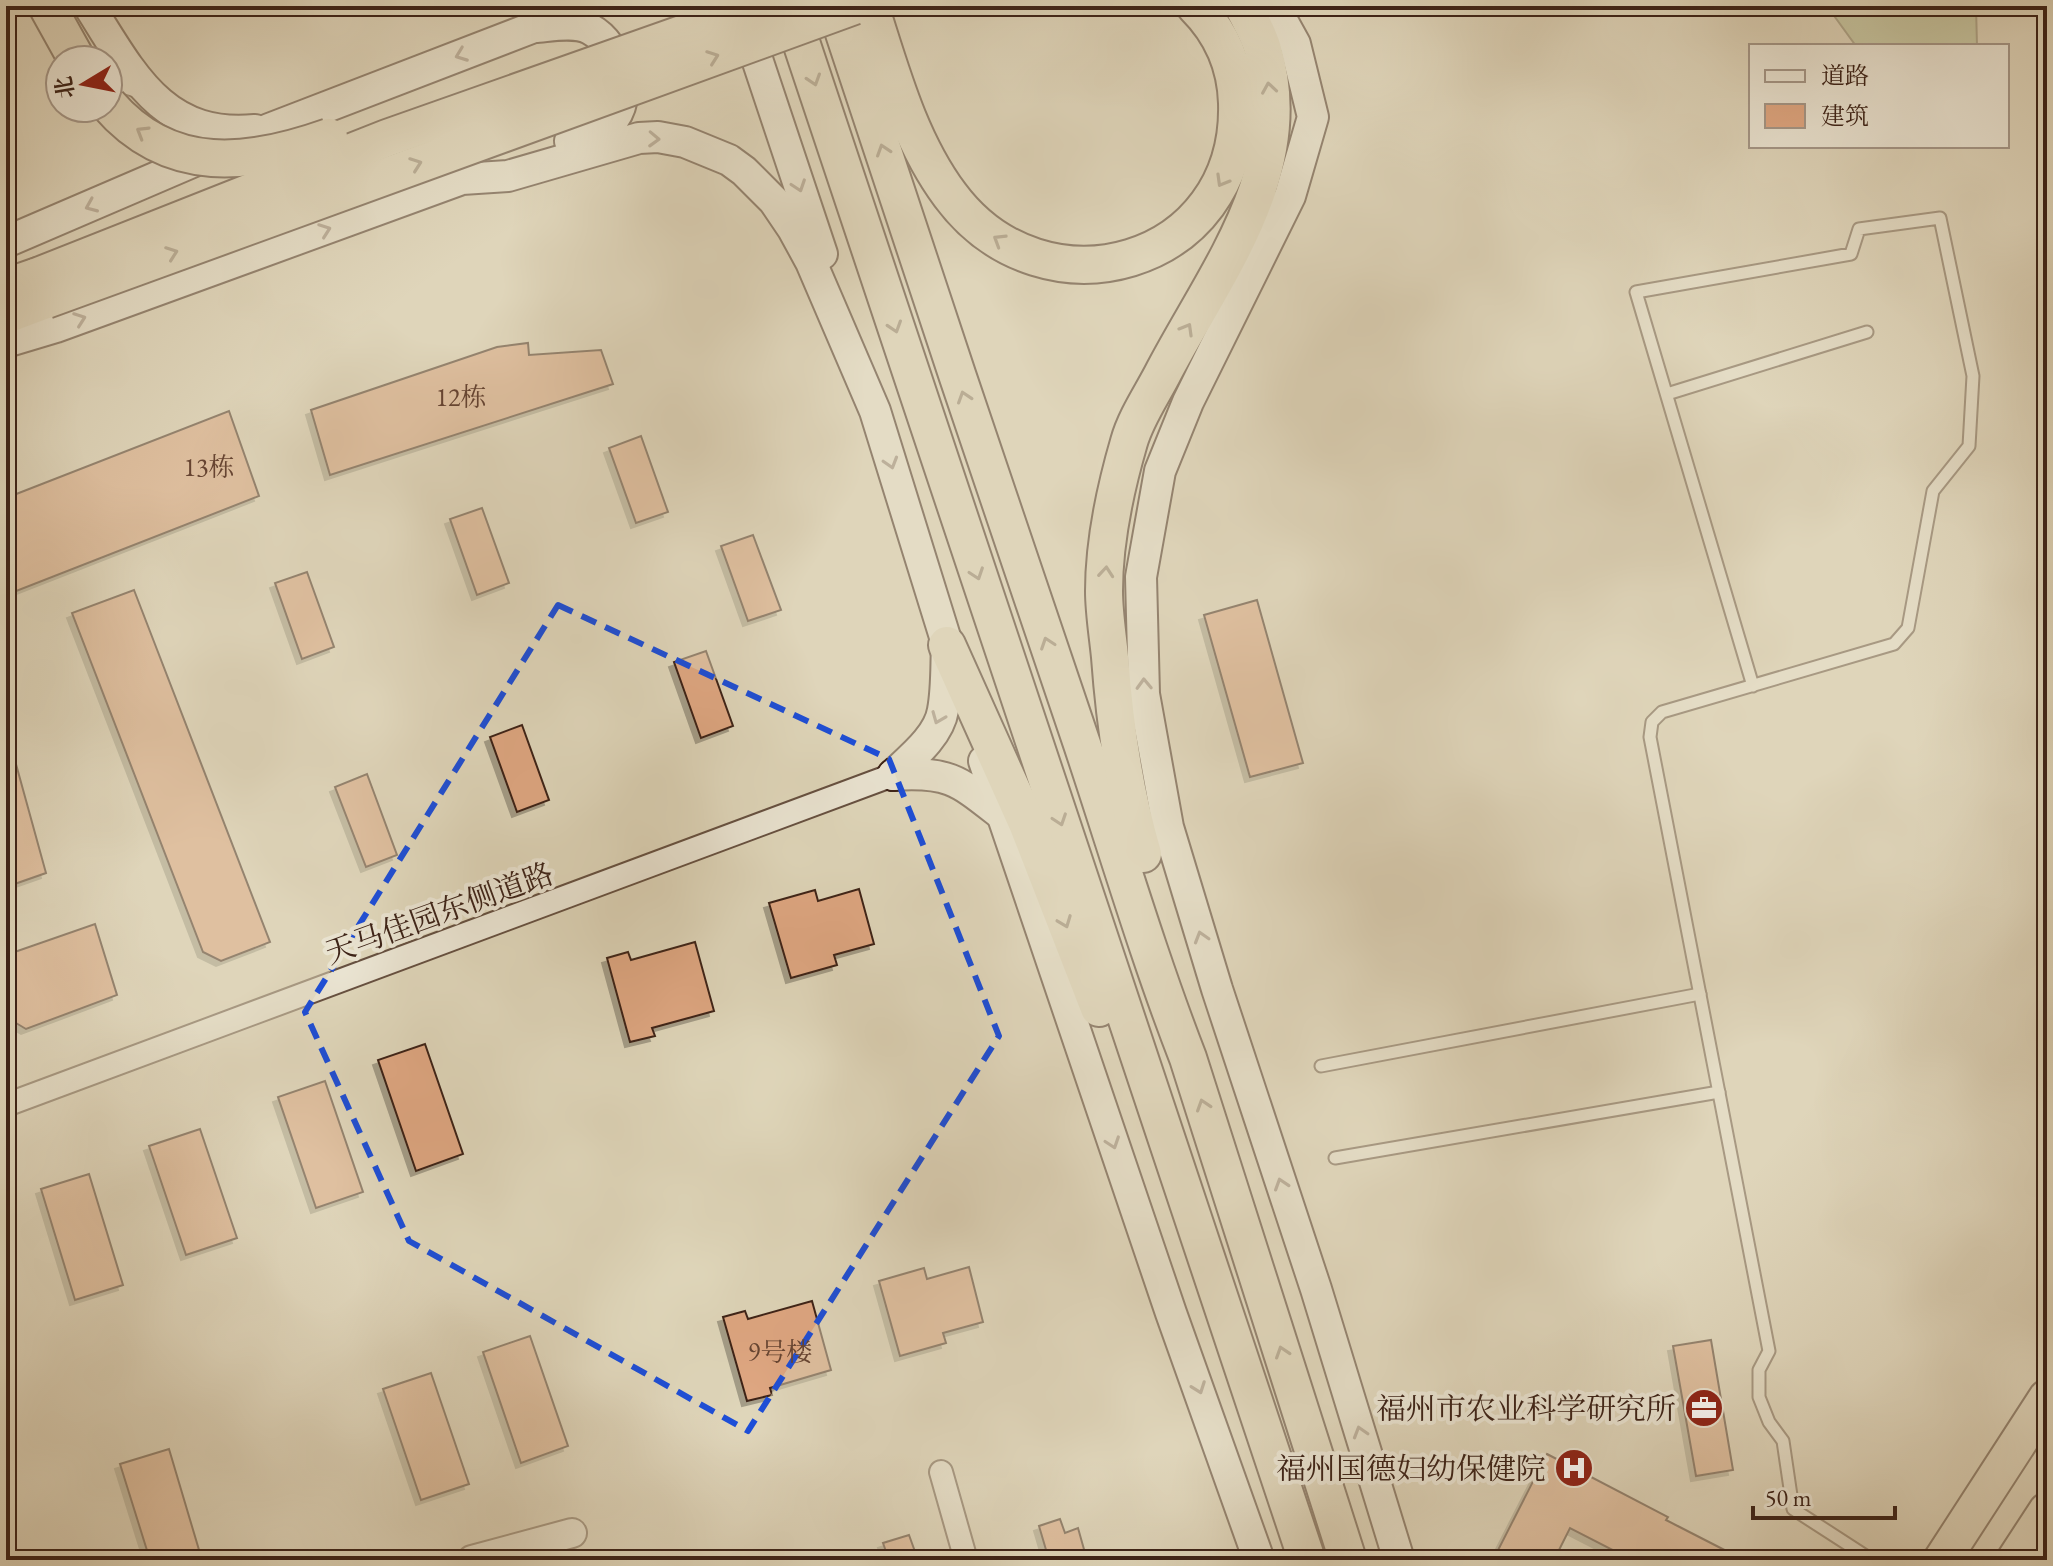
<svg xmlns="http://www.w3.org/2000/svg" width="2053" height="1566" font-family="'EB Garamond','Noto Serif SC',serif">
<defs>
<filter id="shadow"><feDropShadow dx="-5" dy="5" stdDeviation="0" flood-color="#0004"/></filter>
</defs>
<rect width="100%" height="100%" fill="#dfd6ba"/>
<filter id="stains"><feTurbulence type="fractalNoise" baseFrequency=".0025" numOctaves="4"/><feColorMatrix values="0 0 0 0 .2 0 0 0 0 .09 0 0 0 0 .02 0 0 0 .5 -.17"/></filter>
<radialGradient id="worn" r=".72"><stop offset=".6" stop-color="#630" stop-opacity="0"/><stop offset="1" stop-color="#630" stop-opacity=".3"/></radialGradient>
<!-- green -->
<polygon fill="#b2bd8f" stroke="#787054" stroke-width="2" points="1827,6 1976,6 1977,46 1856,46"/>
<!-- building -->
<g fill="#dfa782" stroke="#3d2318" stroke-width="2" filter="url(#shadow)">
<polygon points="528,343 529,355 601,350 613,384 330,475 311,410 497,347"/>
<polygon points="229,411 259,496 6,595 6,498"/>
<polygon points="641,436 668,512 636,523 609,448"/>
<polygon points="482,508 509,583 477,595 450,519"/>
<polygon points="753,535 781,610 748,621 721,546"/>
<polygon points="307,572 334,647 302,659 275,583"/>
<polygon points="134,590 270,942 221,961 203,952 72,613"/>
<polygon points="1257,600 1303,763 1250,777 1204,615"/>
<polygon points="706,651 733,726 701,738 674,662"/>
<polygon points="522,725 549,800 517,812 490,737"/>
<polygon points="6,746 11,746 46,873 6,887"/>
<polygon points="367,774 397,855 366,867 335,787"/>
<polygon points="859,889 874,944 834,955 837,965 791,978 769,903 815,890 818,901"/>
<polygon points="95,924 117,995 26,1029 6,1017 6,955"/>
<polygon points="695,942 714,1011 652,1028 655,1036 630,1042 607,958 628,952 631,960"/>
<polygon points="425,1044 463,1154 416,1171 378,1060"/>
<polygon points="325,1081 363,1192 316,1208 278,1097"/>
<polygon points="200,1129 237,1238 186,1255 149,1146"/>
<polygon points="89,1174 123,1285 75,1300 41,1189"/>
<polygon points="969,1267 983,1322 943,1333 946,1343 900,1356 879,1281 924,1268 927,1279"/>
<polygon points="812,1301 831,1370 770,1388 772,1395 747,1401 723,1317 745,1311 748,1319"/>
<polygon points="530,1336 568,1446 521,1463 483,1352"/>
<polygon points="1711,1340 1733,1470 1696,1476 1673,1346"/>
<polygon points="431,1373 469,1484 421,1500 383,1389"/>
<polygon points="169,1449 202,1560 150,1560 120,1464"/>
<polygon points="1547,1454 1668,1517 1666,1520 1744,1560 1632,1560 1570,1528 1554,1560 1493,1560"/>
<polygon points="1060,1519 1065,1533 1078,1528 1087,1560 1049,1560 1039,1526"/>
<polygon points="909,1535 918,1560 889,1560 883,1543"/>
</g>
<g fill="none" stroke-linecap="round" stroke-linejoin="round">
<!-- service casing -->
<g stroke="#665040" stroke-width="15">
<g id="service">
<polyline points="108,82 138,92"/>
<polyline points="1667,394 1867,332"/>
<polyline points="1753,686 1636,292 1851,254 1859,229 1940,218 1973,376 1969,446 1933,491 1908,628 1894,644 1662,712 1652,722 1650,737 1769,1351 1759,1370 1759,1397 1769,1422 1783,1441 1793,1509 1872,1560"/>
<polyline points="1321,1066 1700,994"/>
<polyline points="1335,1158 1719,1092"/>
</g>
</g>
<!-- minor casing -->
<g stroke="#665040" stroke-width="26">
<g id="minor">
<polyline points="6,1105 893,775"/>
<polyline points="941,1472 966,1560"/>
</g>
</g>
<!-- tertiary casing -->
<g stroke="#665040" stroke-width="32">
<polyline id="tertiary" points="472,1560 572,1533"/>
</g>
<!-- secondary casing -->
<g stroke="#3d2318" stroke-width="34">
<g id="secondary">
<path d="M89,6C132,74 163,139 255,130"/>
<polyline points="1274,6 1295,44 1313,117 1290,196 1188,402 1160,471 1141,577 1144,694 1168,827 1217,989 1316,1289 1399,1560"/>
<polyline points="745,23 822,254"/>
<path d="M534,27C551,26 575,21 590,29C620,45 635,98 610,123C600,133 583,136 570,141"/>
<polyline points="6,242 269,129 534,27 566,6"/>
<polyline points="6,342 56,327 462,179 508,176 639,138 658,137 685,142 729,160 744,171 774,201 793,229 811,262 875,411 954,666"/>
<polyline points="984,761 1171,1313 1259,1560"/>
<path d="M893,775C911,758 939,736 943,710C947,689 946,666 947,645"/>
<path d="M893,775C949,771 959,781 1001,814"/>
</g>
</g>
<!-- trunk casing -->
<g stroke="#3d2318" stroke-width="40">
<g id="trunk">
<polyline points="47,6 77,60"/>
<polyline points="789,6 1307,1560"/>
<path d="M835,6C916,252 998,499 1082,744C1117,849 1148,955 1188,1058L1348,1560"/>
<path d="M870,6C891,71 909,140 950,195C1044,322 1242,266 1237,103C1236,66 1221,32 1195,6"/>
<polyline points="6,287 38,276"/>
<polyline points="6,315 46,300"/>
<polyline points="947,645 1027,823 1099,1008"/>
<path d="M1143,854C1124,790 1115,725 1110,657C1108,636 1104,613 1104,591C1104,540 1115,490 1129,442C1136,417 1153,393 1164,371C1216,272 1299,169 1263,50C1259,35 1250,20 1243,6"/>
<polyline points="1942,1560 2047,1398"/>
<polyline points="2015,1560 2047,1511"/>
</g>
</g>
<!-- service -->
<use href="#service" stroke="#eae4d2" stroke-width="11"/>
<!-- minor -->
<use href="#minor" stroke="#eae4d2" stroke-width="22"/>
<!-- tertiary -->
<use href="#tertiary" stroke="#eae4d2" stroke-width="28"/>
<!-- secondary -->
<use href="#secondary" stroke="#eae4d2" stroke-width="30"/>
<!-- trunk -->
<use href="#trunk" stroke="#dfd6ba" stroke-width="36"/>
<!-- trunk-bridge casing -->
<g stroke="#3d2318" stroke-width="40" stroke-linecap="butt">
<g id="trunk-bridge">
<path d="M108,104C170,176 250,165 329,137"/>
<polyline points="38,276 387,138 761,6"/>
<polyline points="46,300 854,6"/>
</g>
</g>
<!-- trunk-bridge -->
<use href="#trunk-bridge" stroke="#dfd6ba" stroke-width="36"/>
</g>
<!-- one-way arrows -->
<defs><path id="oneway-chevron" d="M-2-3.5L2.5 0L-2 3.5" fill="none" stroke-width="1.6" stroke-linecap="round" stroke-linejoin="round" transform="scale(2)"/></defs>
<g stroke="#948475">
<use href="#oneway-chevron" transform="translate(461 55) rotate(159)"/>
<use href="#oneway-chevron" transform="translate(654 139) rotate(2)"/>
<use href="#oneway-chevron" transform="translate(799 186) rotate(71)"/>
<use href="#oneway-chevron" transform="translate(91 206) rotate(157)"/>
<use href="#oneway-chevron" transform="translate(325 230) rotate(-20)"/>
<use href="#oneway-chevron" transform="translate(80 319) rotate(-20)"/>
<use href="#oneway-chevron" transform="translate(891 463) rotate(73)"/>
<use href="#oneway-chevron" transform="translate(1144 684) rotate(-92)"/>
<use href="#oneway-chevron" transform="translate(938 718) rotate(112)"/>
<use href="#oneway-chevron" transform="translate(1201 937) rotate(-107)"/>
<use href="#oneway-chevron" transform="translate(1113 1143) rotate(71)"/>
<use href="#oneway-chevron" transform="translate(1281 1184) rotate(-108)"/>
<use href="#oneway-chevron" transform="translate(1199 1388) rotate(70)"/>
<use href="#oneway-chevron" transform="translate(1360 1432) rotate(-107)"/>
</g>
<g stroke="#8e7c69">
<use href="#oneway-chevron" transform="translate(713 57) rotate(-20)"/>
<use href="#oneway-chevron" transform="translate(814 80) rotate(72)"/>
<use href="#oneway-chevron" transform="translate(1269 88) rotate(-99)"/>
<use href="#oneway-chevron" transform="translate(142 132) rotate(-149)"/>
<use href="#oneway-chevron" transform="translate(883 150) rotate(-108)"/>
<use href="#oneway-chevron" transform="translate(416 164) rotate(-20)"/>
<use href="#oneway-chevron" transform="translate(1222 181) rotate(120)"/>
<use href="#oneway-chevron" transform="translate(999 240) rotate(-148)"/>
<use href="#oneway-chevron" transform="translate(172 253) rotate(-20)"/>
<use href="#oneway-chevron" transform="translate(895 327) rotate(72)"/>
<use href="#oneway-chevron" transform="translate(1187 329) rotate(-60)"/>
<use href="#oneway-chevron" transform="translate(964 397) rotate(-108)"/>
<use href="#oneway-chevron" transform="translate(1106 572) rotate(-85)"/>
<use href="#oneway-chevron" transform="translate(977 574) rotate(71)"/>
<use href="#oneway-chevron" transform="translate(1047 643) rotate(-109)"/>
<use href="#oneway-chevron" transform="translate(1060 820) rotate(71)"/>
<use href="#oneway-chevron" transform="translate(1065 922) rotate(69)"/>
<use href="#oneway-chevron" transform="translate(1203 1105) rotate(-108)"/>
<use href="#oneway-chevron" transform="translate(1282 1352) rotate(-108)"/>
</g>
<!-- marked area -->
<path d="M0 0H2053V1566H0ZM558,605L889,759L999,1036L748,1431L409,1241L305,1012Z" fill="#dfd6ba" fill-opacity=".55" fill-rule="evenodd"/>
<path fill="none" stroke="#1d4ed8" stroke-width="6" stroke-dasharray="16 10" stroke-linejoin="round" d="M558,605L889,759L999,1036L748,1431L409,1241L305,1012Z"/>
<!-- icons -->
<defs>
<g id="office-disc" transform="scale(2)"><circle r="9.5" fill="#8f2418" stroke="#eae4d2"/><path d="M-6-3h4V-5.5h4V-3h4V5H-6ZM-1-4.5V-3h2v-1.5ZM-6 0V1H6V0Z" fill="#fff"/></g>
<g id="hospital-disc" transform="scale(2)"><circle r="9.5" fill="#8f2418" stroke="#eae4d2"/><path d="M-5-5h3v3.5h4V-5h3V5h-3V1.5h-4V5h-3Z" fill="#fff"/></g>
</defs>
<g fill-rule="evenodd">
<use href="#office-disc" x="1704" y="1408"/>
<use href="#hospital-disc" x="1574" y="1468"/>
</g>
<g text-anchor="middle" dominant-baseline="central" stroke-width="8" stroke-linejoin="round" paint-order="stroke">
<!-- number labels -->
<g font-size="26" fill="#664432">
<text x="461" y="397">12栋</text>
<text x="209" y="467">13栋</text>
<text x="780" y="1352">9号楼</text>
</g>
<!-- street labels -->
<g font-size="30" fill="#3d2318" stroke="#eae4d2">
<text transform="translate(439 913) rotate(-20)">天马佳园东侧道路</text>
</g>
<!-- poi labels -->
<g font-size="30" fill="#3d2318" stroke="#eae4d2" text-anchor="end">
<text x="1676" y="1408">福州市农业科学研究所</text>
<text x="1546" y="1468">福州国德妇幼保健院</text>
</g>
</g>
<!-- margin -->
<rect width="2053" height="1566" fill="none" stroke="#dfd6ba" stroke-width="32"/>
<rect x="8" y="8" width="2037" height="1550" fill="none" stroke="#3d2318" stroke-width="4"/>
<rect x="16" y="16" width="2021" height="1534" fill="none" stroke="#3d2318" stroke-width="2"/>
<!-- legend -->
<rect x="1749" y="44" width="260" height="104" fill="#eae4d2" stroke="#a59788" stroke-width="2"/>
<rect x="1765" y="70" width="40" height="12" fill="#eae4d2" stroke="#a59788" stroke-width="2"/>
<text x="1821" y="84" font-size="24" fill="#3d2318">道路</text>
<rect x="1765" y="104" width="40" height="24" fill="#dfa782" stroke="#a59788" stroke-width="2"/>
<text x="1821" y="124" font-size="24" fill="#3d2318">建筑</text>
<!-- north arrow -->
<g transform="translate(84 84) rotate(260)"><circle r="38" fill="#eae4d2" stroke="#a59788" stroke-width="2"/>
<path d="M0-6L14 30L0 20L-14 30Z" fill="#8f2418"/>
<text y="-12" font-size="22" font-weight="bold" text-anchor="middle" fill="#3d2318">北</text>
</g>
<!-- scale -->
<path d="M1753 1506v12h142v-12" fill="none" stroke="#3d2318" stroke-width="4"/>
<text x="1765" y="1506" font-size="24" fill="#3d2318" stroke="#eae4d2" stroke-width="6" paint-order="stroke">50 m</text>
<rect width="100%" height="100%" filter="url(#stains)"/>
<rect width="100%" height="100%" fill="url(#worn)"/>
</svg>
